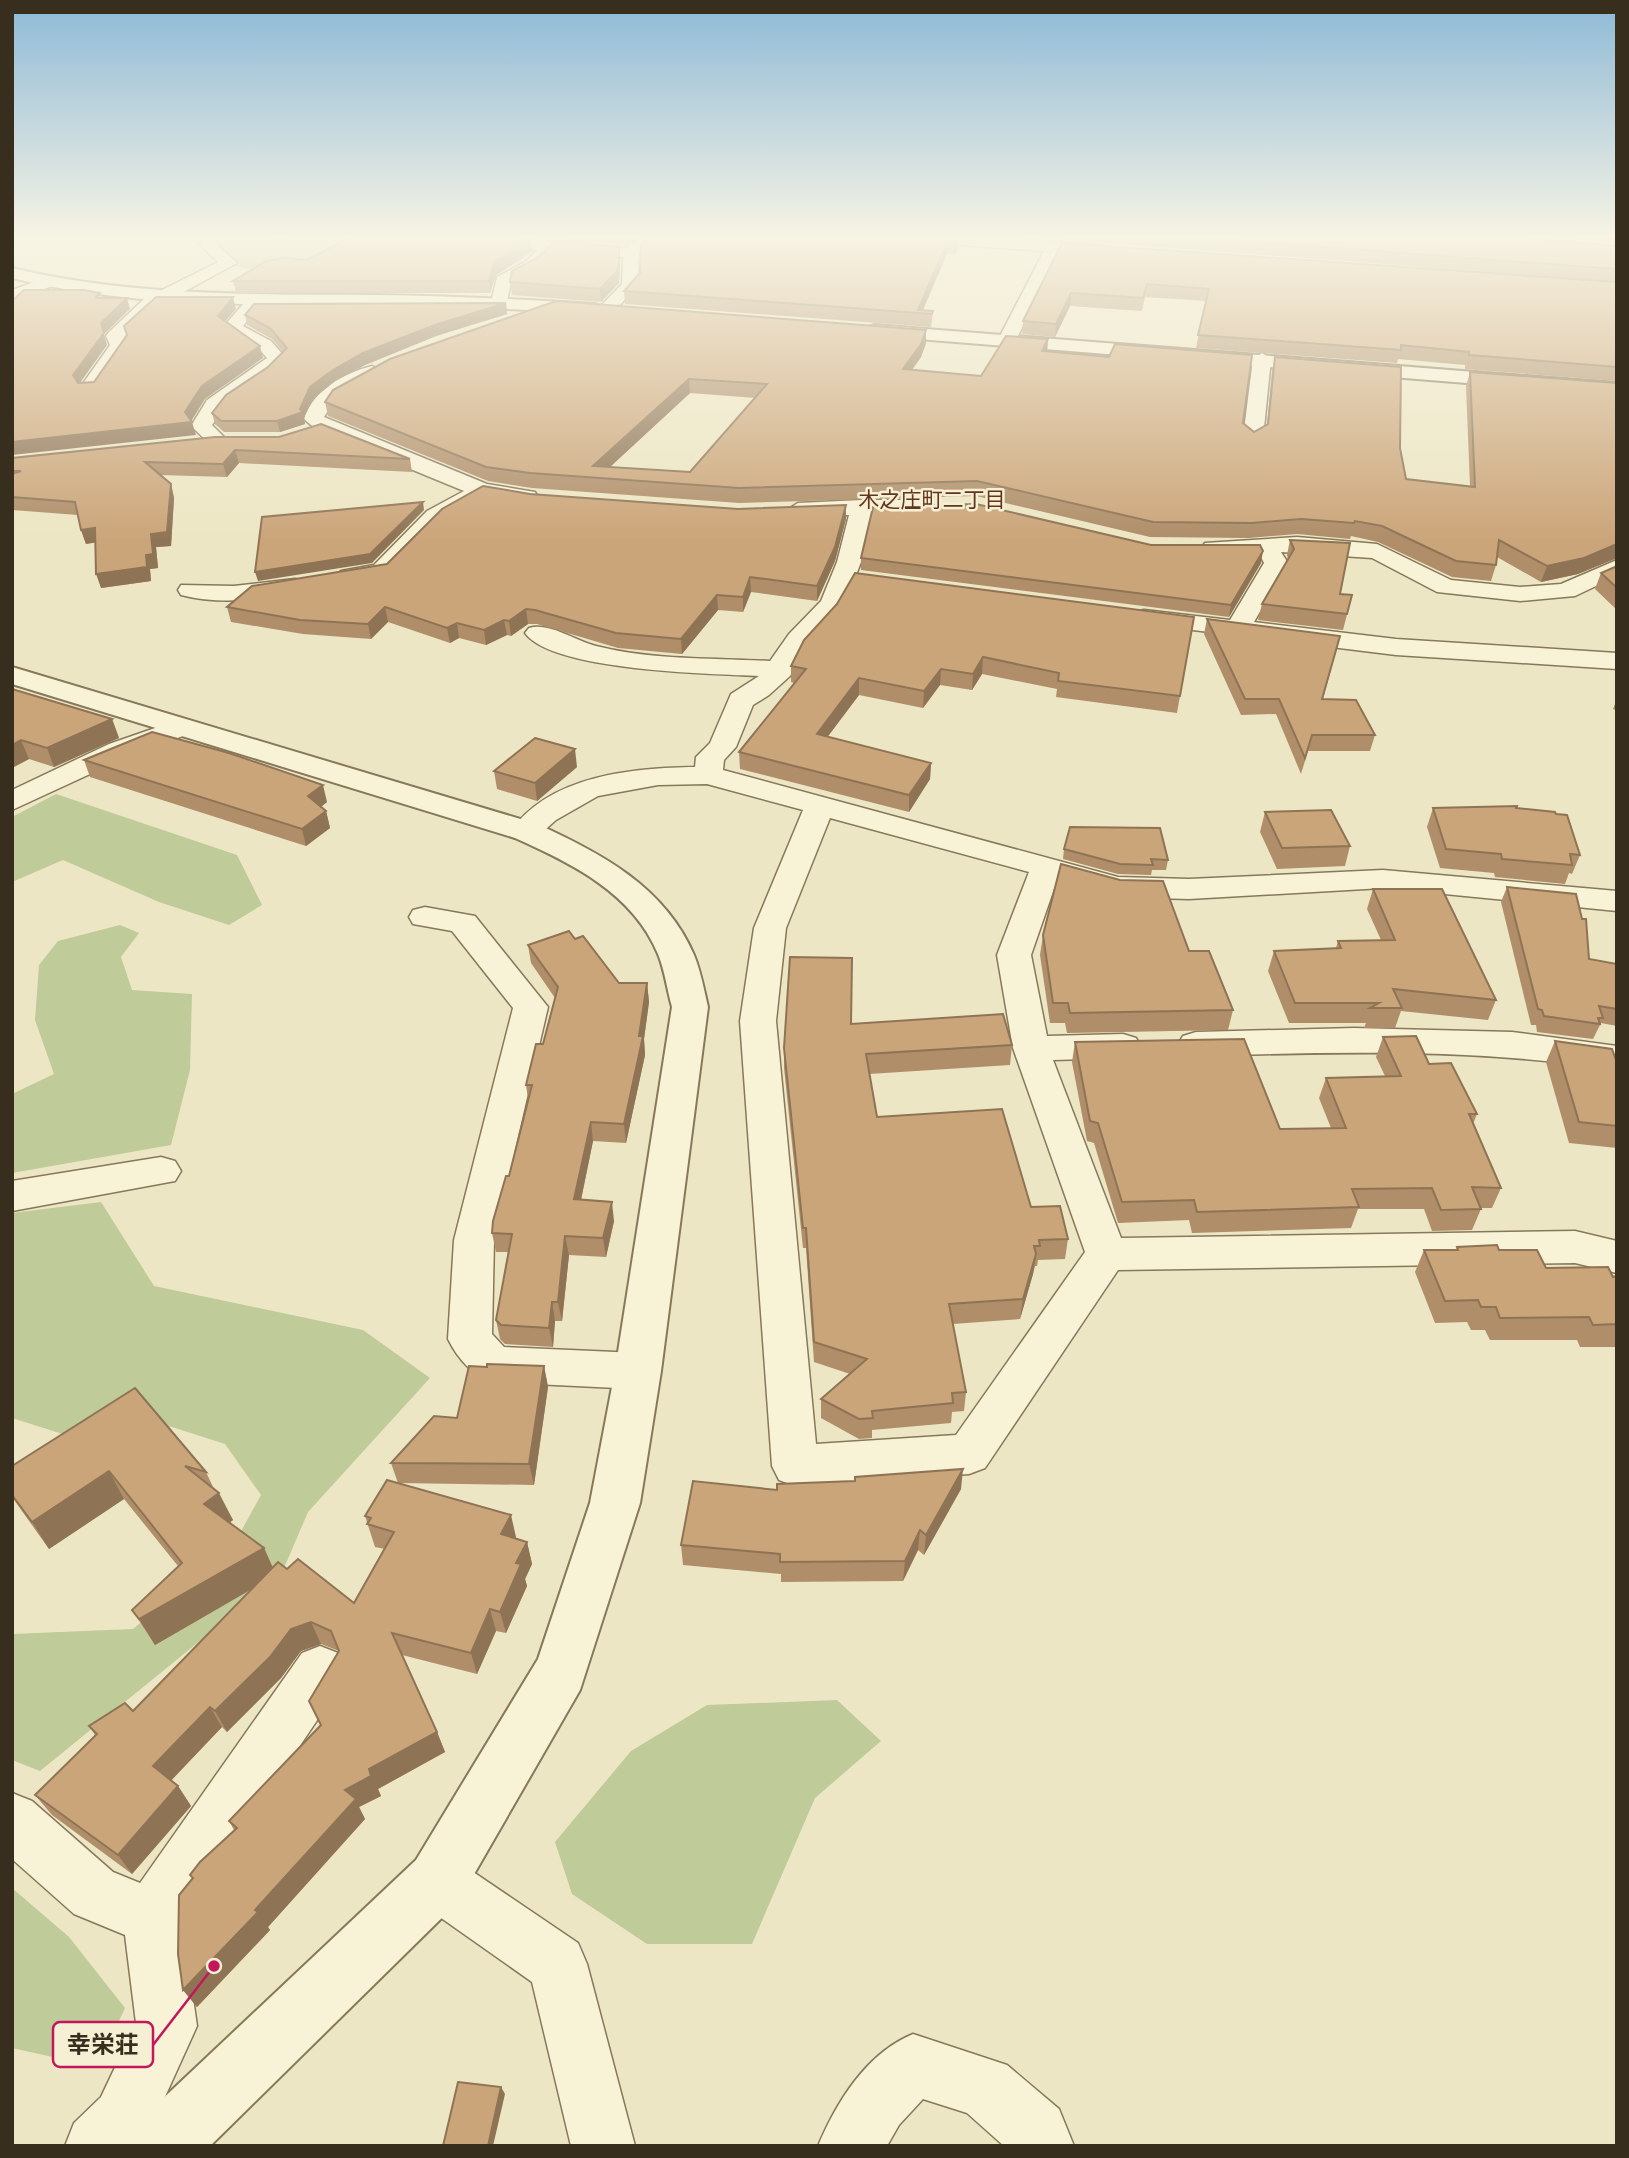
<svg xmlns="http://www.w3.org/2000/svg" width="1629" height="2158" font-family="'Source Serif 4','Noto Sans JP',serif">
<rect width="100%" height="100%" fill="#ede6c4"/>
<!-- green -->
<g fill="#bfcb98">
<path d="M202,237L283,241L296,237H385C352,248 260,283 230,263C220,257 211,246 202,237Z"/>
<polygon points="56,794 237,855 262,905 229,925 159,902 63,860 12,882 12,817"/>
<polygon points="120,925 139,933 121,957 132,990 192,994 190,1070 171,1145 12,1173 12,1094 54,1074 35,1020 39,965 58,941"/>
<polygon points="101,1202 154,1286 363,1330 430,1378 308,1512 281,1575 40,1771 12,1760 12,1634 133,1629 234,1544 261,1495 225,1444 172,1427 117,1421 91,1443 12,1418 12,1213"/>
<polygon points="837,1700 881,1741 815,1798 752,1944 647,1944 572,1894 555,1842 631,1751 707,1705"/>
<polygon points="12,1888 69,1937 125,2008 98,2067 12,2048"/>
</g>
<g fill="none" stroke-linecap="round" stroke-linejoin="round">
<!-- service casing -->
<g stroke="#87785a" stroke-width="3">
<polygon id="service" points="259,237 287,237 284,239"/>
</g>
<!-- minor casing -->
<g stroke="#87785a" stroke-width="3">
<g id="minor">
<polygon points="192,237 209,237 237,263 156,307 124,337 128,345 116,367 96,393 82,393 79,389 110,345 106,336 109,332 144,299 218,262"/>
<polygon points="497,237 628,248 643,237 661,237 639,255 638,285 612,314 606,315 597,310 622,284 623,257 554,251 537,268 511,282 505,311 493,311 490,307 497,277 525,262 538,250 492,245 489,242"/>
<polygon points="912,237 987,237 1110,246 1118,251 1110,256 1059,252 1016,340 1007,345 998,340 1044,251 919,242"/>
<polygon points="46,278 54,283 52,286 12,301 12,290"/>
<polygon points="250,302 303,302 312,307 303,312 255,312 243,326 271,341 287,359 275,371 231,400 212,425 228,441 218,447 211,445 191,426 207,400 267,358 259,349 223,327 244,303"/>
<polygon points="1262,353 1271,359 1263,438 1253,444 1243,438 1253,359"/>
<path d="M372,366L381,372L379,376L335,400L324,417L487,484L535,492L538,497L527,504L485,497L443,521L389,576L349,583L341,581L337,576L341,571L374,565L427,511L464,491L318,431L304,419C313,390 344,373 372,366Z"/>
<path d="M862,500H922L933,507L922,514L871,515L861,562L846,601L831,623L805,648L790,676L769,695L753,705L736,747L724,760L723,770L1118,877L1189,879L1383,870L1617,891V911L1383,888L1189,899L1117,897L1057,880L1031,955L1047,1036L1123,1034L1136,1038L1141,1046L1136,1054L1123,1058L1053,1060L1121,1238L1575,1231L1617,1241V1273L1575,1263L1118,1270L985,1468L969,1474L795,1486L779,1480L772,1466L740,1021L754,928L803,810L707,784L658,785L598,796L556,820L537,837L526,840L515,837L511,831C550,775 633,768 695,767L696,757L710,743L731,694L759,676C712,674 552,671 525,633L529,628C550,622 575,641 596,646C652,660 712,658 770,661L789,634L821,601L837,562L849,515L798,517L787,510L798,503ZM830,818L1029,872L997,955L1013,1048L1085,1252L956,1435L816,1444L776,1021L786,928Z"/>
<polygon points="1297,537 1377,544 1451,580 1520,587 1561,584 1617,560 1617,576 1575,596 1520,601 1437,592 1372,558 1281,552 1288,563 1254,622 1396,639 1617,653 1617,669 1396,655 1144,624 1135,622 1132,617 1135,612 1144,610 1230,620 1264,563 1259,553 1205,553 1201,548 1205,543"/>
<path d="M295,579L304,581L307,586L304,591C266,600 219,605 181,595L178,590L181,585L234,586Z"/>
<polygon points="181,719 191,721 195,727 191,733 129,756 12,810 12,790 109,744"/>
<path d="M425,907L475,916L548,1007L494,1240L492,1334L504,1347L638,1353L654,1358L660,1371L654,1384L638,1389L493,1382C472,1375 458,1359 448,1339L454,1240L513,1008L452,931L413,924L409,917L413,910Z"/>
<path d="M1354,1028L1512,1032L1617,1046V1070C1477,1048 1337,1052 1196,1056L1183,1052L1178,1044L1183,1036L1196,1032Z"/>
<polygon points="161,1157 175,1161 181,1171 175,1181 12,1211 12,1181"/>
<polygon points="320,1646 338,1653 346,1671 338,1689 182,1922 197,2026 145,2141 141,2146 65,2146 74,2123 101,2097 136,2023 125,1935 74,1914 12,1859 12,1793 32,1801 113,1872 140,1883 302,1653"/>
<polygon points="437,1852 457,1861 578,1943 587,1964 635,2146 571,2146 532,1982 417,1901 408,1881 417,1861"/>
<path d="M913,2034L1007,2065L1059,2109L1074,2146H1004L967,2113L923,2099L899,2125L887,2146H818C837,2101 867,2053 913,2034Z"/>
</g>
</g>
<!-- tertiary casing -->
<g stroke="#87785a" stroke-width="4">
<g id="tertiary">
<path d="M12,268C133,297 254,294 377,295C450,296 522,299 595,304L604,309L595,314C522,309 450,306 377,305C254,304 133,308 12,278Z"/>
<polygon points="875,325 1617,383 1617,395 868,335 866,331 868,327"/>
<path d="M12,667L537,824C601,853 665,887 694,955C701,972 704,990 708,1007L661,1371L640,1503L580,1690L458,1902L210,2146H129L138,2122L416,1860L538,1659L590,1503L615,1371L672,1007C667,990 665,971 658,954C633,893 571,863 515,838L12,684Z"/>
</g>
</g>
<!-- service -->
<use href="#service" fill="#f8f2d7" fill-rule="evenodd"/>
<!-- minor -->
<use href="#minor" fill="#f8f2d7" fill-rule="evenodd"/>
<!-- tertiary -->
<use href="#tertiary" fill="#f8f2d7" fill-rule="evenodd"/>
</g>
<!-- wall -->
<g fill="#af8e69" fill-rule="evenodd">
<polygon points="568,237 639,237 627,245 569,241"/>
<polygon points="959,237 958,247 955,254 947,254 923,310 933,311 931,327 625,304 624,291 640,273"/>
<polygon points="1029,237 1512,237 1617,246 1617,381 1465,369 1465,365 1398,359 1397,363 1196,348 1206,301 1145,297 1142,311 1070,306 1055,337 1022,334 1023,321 1062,243 1609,281"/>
<polygon points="1546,237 1617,237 1617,243"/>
<polygon points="531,240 532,252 496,275 490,293 236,293 233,281 307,260"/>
<polygon points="620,259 619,283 601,302 512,295 510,282"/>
<polygon points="506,303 507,314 436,336 365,365 335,381 313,399 304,417 305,424 280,432 224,432 215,424 212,413 268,367 283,352 272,339 247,325 245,315"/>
<path d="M1048,339L1047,351L1243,423L1254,432L1267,425L1272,370L1275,357L1400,448L1406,479L1470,486L1466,386L1470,372L1617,383V558L1578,574L1541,582L1497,557L1496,565L1491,581L1452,577L1378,542L1351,536L1350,539L1297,534L1249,538L1150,537L976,496L739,503L532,488L488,481L328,416L325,402L926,343L921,357L912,370L981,376ZM690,393L756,398L690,472L610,467Z"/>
<polygon points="215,437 410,459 412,472 239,463 227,477 160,475 171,484 174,498 171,546 156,547 158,568 150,569 151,581 101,588 95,542 86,544 81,530 78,515 12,510 12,458"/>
<polygon points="530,494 738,509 846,505 846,519 835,561 817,601 751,592 743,612 718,610 682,654 618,648 537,624 528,624 511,636 507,635 486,645 459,638 450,643 388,622 371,639 303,634 231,622 227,607 387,564"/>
<polygon points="1290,540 1340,594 1352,595 1343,630 1258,620 1262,604 1288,559 1287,555"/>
<polygon points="1151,545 1261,563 1229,617 861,570 861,558"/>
<polygon points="1617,566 1617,610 1595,589 1601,573"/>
<polygon points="1194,617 1177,713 1056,697 1057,689 982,674 972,690 940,685 923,708 859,695 827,737 931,763 930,779 909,812 740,769 739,752 794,683 791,682 791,666"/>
<polygon points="1207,619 1336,651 1323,699 1375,735 1370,751 1308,751 1301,774 1276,714 1241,715 1204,634"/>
<polygon points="12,689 112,719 119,738 54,767 29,759 12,768"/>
<polygon points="1617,699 1617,711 1613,709"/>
<polygon points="84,760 327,802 321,807 326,811 330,828 306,846 90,777"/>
<polygon points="577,767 537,801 497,789 494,771"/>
<polygon points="1433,808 1516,808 1556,814 1580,855 1572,874 1569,873 1565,884 1495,877 1494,873 1440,868 1427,827"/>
<polygon points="1265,812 1350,846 1345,866 1277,869 1260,832"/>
<polygon points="1064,849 1168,860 1166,870 1152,870 1151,875 1118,874 1063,859"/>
<polygon points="1507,887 1589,959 1617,964 1617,1026 1601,1023 1593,1039 1537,1032 1536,1025 1531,1025 1501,902"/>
<polygon points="1373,889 1496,1000 1488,1020 1401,1011 1395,1028 1364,1028 1366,1023 1289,1023 1268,971 1274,951 1336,948 1338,941 1381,940 1367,909"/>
<polygon points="1043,935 1189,951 1233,1010 1228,1030 1067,1033 1065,1023 1050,1023 1040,955"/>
<polygon points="575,939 619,983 647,983 649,1002 644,1039 645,1055 626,1143 593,1141 581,1200 614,1221 606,1257 569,1255 562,1321 555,1321 553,1347 505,1344 500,1339 496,1320 508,1252 496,1252 492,1233 509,1176 528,1099 526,1085 543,1044 555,998 531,963 528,945"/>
<polygon points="851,1024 1012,1045 1010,1065 869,1074 877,1117 1031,1207 1068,1239 1065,1259 1038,1260 1037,1266 1035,1266 1033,1274 1020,1319 953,1324 966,1392 964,1411 952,1412 951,1423 872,1430 872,1438 859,1439 821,1418 821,1399 850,1374 814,1362 806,1248 803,1248 784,1068 784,1048"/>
<polygon points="1383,1037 1429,1064 1477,1114 1473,1124 1501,1188 1492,1208 1481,1208 1481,1209 1472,1230 1432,1231 1424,1209 1358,1209 1351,1228 1192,1233 1189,1220 1118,1223 1094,1143 1087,1141 1072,1062 1075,1042 1280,1129 1331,1128 1319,1098 1326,1078 1385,1076 1376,1057"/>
<polygon points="1555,1041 1617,1063 1617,1148 1569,1143 1546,1062"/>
<polygon points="1457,1247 1499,1250 1546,1268 1613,1277 1617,1276 1617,1347 1580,1347 1577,1340 1490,1340 1485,1330 1471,1330 1467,1322 1435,1323 1415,1272 1424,1250 1456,1250"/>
<polygon points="544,1366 548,1387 534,1485 399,1483 516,1537 516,1538 527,1542 532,1564 525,1579 527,1586 506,1633 496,1631 477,1674 402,1655 437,1732 445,1752 378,1789 381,1796 359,1807 365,1819 268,1927 270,1930 197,2007 183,1990 234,1830 229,1821 321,1725 339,1651 321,1644 301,1651 281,1678 227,1732 222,1727 171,1780 178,1786 191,1806 132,1874 52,1815 35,1795 95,1735 89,1726 133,1711 252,1589 155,1645 132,1610 178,1566 124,1499 49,1549 12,1497 12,1466 135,1388 206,1472 214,1489 233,1520 229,1523 264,1548 273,1568 287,1569 354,1603 385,1549 375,1547 365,1516 398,1483 391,1463 457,1418"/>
<polygon points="961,1489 924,1555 918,1550 903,1581 781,1582 781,1574 683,1565 681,1545 777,1490"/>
</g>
<!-- shaded-wall -->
<g fill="#8e7455">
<polygon points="627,237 639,237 627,245"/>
<polygon points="958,237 958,247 955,254 955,242"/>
<polygon points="531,240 532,252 496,275 490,293 489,281 494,262"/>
<polygon points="947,242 947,254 921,314 918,310"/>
<polygon points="619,247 620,259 619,283 601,302 600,289"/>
<polygon points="1071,293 1070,306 1055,337 1056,324"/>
<polygon points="233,297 236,309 220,327 218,316"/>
<polygon points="127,298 130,309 104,334 107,345 77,387 73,375 101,323"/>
<polygon points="506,303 507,314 436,336 365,365 335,381 313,399 304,417 305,424 280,432 277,421 300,409 310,387 333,370 363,353 435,325"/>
<polygon points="926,330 926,343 921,357 902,383 903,369"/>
<polygon points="1048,339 1047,353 1042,351"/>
<polygon points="260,346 263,358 205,399 190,423 192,422 196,435 12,455 12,442 185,412 202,386"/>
<polygon points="689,379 690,393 598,478 593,466"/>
<polygon points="235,450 239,463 227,477 223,464"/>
<polygon points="171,484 174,498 171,546 156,547 158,568 150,569 151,581 101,588 96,574 146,555 151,534"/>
<polygon points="423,502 424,510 372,563 258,581 255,572"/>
<polygon points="846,505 846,519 835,561 817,601 817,586"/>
<polygon points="95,528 99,542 86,544 81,530"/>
<polygon points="1617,544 1617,558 1578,574 1541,582 1547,566"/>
<polygon points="1263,551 1261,563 1229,617 1231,605"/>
<polygon points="750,577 751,592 743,612 743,597"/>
<polygon points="717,595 718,610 682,654 681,639"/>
<polygon points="385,607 388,622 371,639 368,624"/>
<polygon points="526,609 528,624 511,636 509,621"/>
<polygon points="504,620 507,635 486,645 484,630"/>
<polygon points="457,623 459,638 450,643 447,628"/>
<polygon points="983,657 982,674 972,690 973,674"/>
<polygon points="941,669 940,685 923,708 924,691"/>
<polygon points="859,678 859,695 817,751 817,734"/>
<polygon points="112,719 119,738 54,767 47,748"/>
<polygon points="21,740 29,759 12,768 12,745"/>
<polygon points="575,749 577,767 537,801 535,783"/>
<polygon points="931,763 930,779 909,812 909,795"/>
<polygon points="323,785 327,802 313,813 308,796"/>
<polygon points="326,811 330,828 306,846 302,829"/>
<polygon points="647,983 649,1002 644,1039 645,1055 626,1143 624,1124"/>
<polygon points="591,1122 593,1141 577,1219 574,1199"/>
<polygon points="612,1202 614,1221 606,1257 603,1238"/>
<polygon points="565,1236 569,1255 562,1321 558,1302"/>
<polygon points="1036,1254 1033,1274 1020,1319 1023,1299"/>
<polygon points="552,1302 555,1321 553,1347 549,1328"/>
<polygon points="544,1366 548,1387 534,1485 529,1464"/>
<polygon points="963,1469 961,1489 924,1555 926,1535"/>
<polygon points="109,1471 124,1499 49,1549 32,1522"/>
<polygon points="219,1493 233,1520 218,1531 204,1504"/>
<polygon points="511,1515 516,1537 507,1556 501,1534"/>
<polygon points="920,1530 918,1550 903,1581 905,1561"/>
<polygon points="527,1542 532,1564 525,1579 527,1586 506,1633 500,1612 516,1563"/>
<polygon points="264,1548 276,1575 155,1645 139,1619"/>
<polygon points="490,1609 496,1631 477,1674 471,1653"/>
<polygon points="311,1622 321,1644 301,1651 281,1678 227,1732 215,1711 291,1629"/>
<polygon points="210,1707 222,1727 167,1785 153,1766"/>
<polygon points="437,1732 445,1752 378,1789 381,1796 359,1807 365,1819 268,1927 270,1930 197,2007 183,1990 255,1910 345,1790 369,1769"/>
<polygon points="178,1786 191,1806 132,1874 118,1855"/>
<polygon points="501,2087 505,2094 493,2146 488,2146"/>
</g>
<!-- building -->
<g fill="#cba57a" stroke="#8e7455" stroke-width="2" fill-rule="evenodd">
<polygon points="351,237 509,237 531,240 494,262 489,281 233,281 266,261 285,258 307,260"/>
<polygon points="649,237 958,237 955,242 947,242 918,310 933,311 932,314 624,291 640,273 641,244"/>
<polygon points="1188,237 1512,237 1617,246 1617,269"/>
<polygon points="555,241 619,247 618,270 600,289 510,282 512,271 537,258"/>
<polygon points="1062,243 1617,282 1617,367 1469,355 1469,352 1401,345 1401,350 1198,335 1209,289 1147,284 1143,298 1071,293 1056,324 1023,321"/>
<polygon points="24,290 85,290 100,293 96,297 98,298 127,298 101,323 104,333 73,375 78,383 94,382 127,335 124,326 156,297 233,297 218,316 260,346 202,386 185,412 192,422 12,442 12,301"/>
<path d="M556,301L926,330L921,344L903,369L981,376L1006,336L1048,339L1042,351L1109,357L1115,344L1252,355L1243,423L1254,432L1268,424L1275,357L1401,367L1400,448L1406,479L1475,487L1470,372L1617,383V544L1584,558L1547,566L1499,540L1496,565L1456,561L1382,526L1355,521L1354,523L1301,519L1252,523L1153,522L977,481L739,488L530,473L486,467L325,402L333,390L390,359ZM689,379L767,384L690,472L593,466Z"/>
<polygon points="506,303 435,325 363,353 333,370 310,387 300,409 303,412 277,421 221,421 212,413 226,395 268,367 287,348 270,328 245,315 254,304"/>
<polygon points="321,424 410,459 235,450 223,464 145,462 171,484 167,532 151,534 153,554 146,555 147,567 96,574 95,528 81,530 75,502 12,497 12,474 21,471 12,471 12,458 215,437 279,437"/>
<polygon points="483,486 530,494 738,509 846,505 835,547 817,586 750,577 743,597 717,595 681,639 616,633 535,610 526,609 509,621 504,620 484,630 457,623 447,628 385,607 368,624 300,620 227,607 252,586 387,564 442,509"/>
<polygon points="423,502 370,554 255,572 262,517"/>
<polygon points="976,504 1151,545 1260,545 1263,551 1231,605 861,558 873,507"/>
<polygon points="1290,540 1350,543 1340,594 1352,595 1347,614 1262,604 1294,549"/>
<polygon points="1617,566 1617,588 1601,573"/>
<polygon points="855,573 1194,617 1180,696 1058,681 1059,673 983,657 973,674 941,669 924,691 859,678 817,734 931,763 909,795 739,752 806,669 791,666 804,640 837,604"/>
<polygon points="1207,619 1340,636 1322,699 1356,700 1375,735 1312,735 1305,758 1279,699 1245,699"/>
<polygon points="12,689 112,719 47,748 21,740 12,745"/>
<polygon points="152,732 229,753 323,785 308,796 326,811 302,829 84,760"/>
<polygon points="535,738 575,749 535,783 494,771"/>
<polygon points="1517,806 1516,808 1555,812 1556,814 1567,815 1580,855 1570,854 1572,865 1502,859 1501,854 1446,849 1433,808"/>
<polygon points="1331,810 1350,846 1282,848 1265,812"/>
<polygon points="1070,827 1160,828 1168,860 1151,859 1153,865 1120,864 1064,849"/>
<polygon points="1061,864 1120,880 1163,881 1189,951 1209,951 1233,1010 1070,1013 1068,1003 1053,1003 1043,935"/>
<polygon points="1507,887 1576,894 1582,919 1586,919 1589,959 1617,964 1617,1009 1599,1006 1603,1018 1598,1018 1600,1024 1544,1016 1542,1010 1538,1009"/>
<polygon points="1373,889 1442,889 1496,1000 1393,989 1402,1008 1370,1008 1379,1003 1295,1003 1274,951 1341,948 1338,941 1395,940"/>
<polygon points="569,931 575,939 583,936 619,983 647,983 639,1036 643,1036 624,1124 591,1122 574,1199 612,1202 603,1238 565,1236 558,1302 552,1302 549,1328 501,1325 496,1320 512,1234 492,1233 493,1221 506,1176 509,1176 532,1085 526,1085 536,1044 543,1044 558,987 528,945"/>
<polygon points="790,957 852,958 851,1024 1003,1014 1012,1045 866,1054 877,1117 1002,1109 1031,1207 1060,1206 1068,1239 1039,1240 1040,1246 1034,1246 1036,1254 1023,1299 949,1304 966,1392 952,1393 953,1403 872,1411 873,1418 859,1419 821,1399 867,1359 814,1342 806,1228 803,1228 784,1048"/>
<polygon points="1416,1036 1429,1064 1451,1063 1477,1114 1469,1114 1501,1188 1472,1187 1481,1209 1441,1210 1432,1188 1352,1189 1359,1207 1197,1212 1194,1200 1122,1202 1098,1123 1090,1121 1075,1042 1244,1039 1280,1129 1346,1128 1326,1078 1401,1076 1383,1037"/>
<polygon points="1555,1041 1612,1049 1617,1063 1617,1126 1579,1122"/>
<polygon points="1497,1245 1499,1250 1537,1250 1546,1268 1608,1267 1613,1277 1617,1276 1617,1324 1593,1325 1589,1317 1500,1318 1496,1307 1481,1307 1478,1300 1445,1301 1424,1250 1458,1250 1457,1247"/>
<polygon points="487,1364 544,1366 529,1464 391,1463 434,1416 457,1418 469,1366 487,1367"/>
<polygon points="135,1388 206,1472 185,1466 219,1493 204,1504 264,1548 139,1619 132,1610 182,1563 109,1471 32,1522 12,1495 12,1466"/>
<polygon points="963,1469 926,1535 920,1530 905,1561 780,1562 780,1554 681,1545 693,1481 777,1490 777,1484 855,1481 855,1477"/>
<polygon points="387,1480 511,1515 501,1534 527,1542 516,1563 521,1564 500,1612 490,1609 471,1653 392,1633 437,1732 369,1769 371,1776 345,1790 356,1799 255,1910 258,1912 183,1990 178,1954 179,1895 193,1878 190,1875 200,1862 237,1828 229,1821 321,1725 309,1701 339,1651 331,1631 311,1622 291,1629 270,1657 215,1711 210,1707 153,1766 178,1786 118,1855 35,1795 97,1734 89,1726 125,1703 133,1711 278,1562 287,1569 298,1559 354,1603 394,1532 367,1524 371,1518 365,1516"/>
<polygon points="458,2082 501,2087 488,2146 443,2146"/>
</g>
<!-- sky -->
<linearGradient id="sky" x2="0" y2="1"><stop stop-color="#8db9d6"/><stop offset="0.44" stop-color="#f7f4e4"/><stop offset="1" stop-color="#f7f4e4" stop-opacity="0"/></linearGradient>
<rect width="1629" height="540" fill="url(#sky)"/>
<g text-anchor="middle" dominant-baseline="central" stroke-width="5" stroke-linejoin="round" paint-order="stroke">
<!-- far-neighbourhood labels -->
<g font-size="21" fill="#63351e" stroke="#f5efd3">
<text x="932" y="499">木之庄町二丁目</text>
</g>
</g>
<!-- callouts -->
<path fill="none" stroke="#c2185b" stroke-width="2.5" d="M214 1966L153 2045"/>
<circle fill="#c2185b" stroke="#f5efd3" stroke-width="2.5" cx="214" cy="1966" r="7"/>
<rect fill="#f5efd3" stroke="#c2185b" stroke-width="2.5" x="53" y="2022" width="100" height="45" rx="7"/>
<g font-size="24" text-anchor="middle" font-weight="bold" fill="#382e1e">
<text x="103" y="2053">幸栄荘</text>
</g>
<!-- border -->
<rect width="1629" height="2158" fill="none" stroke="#382e1e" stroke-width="28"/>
</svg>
